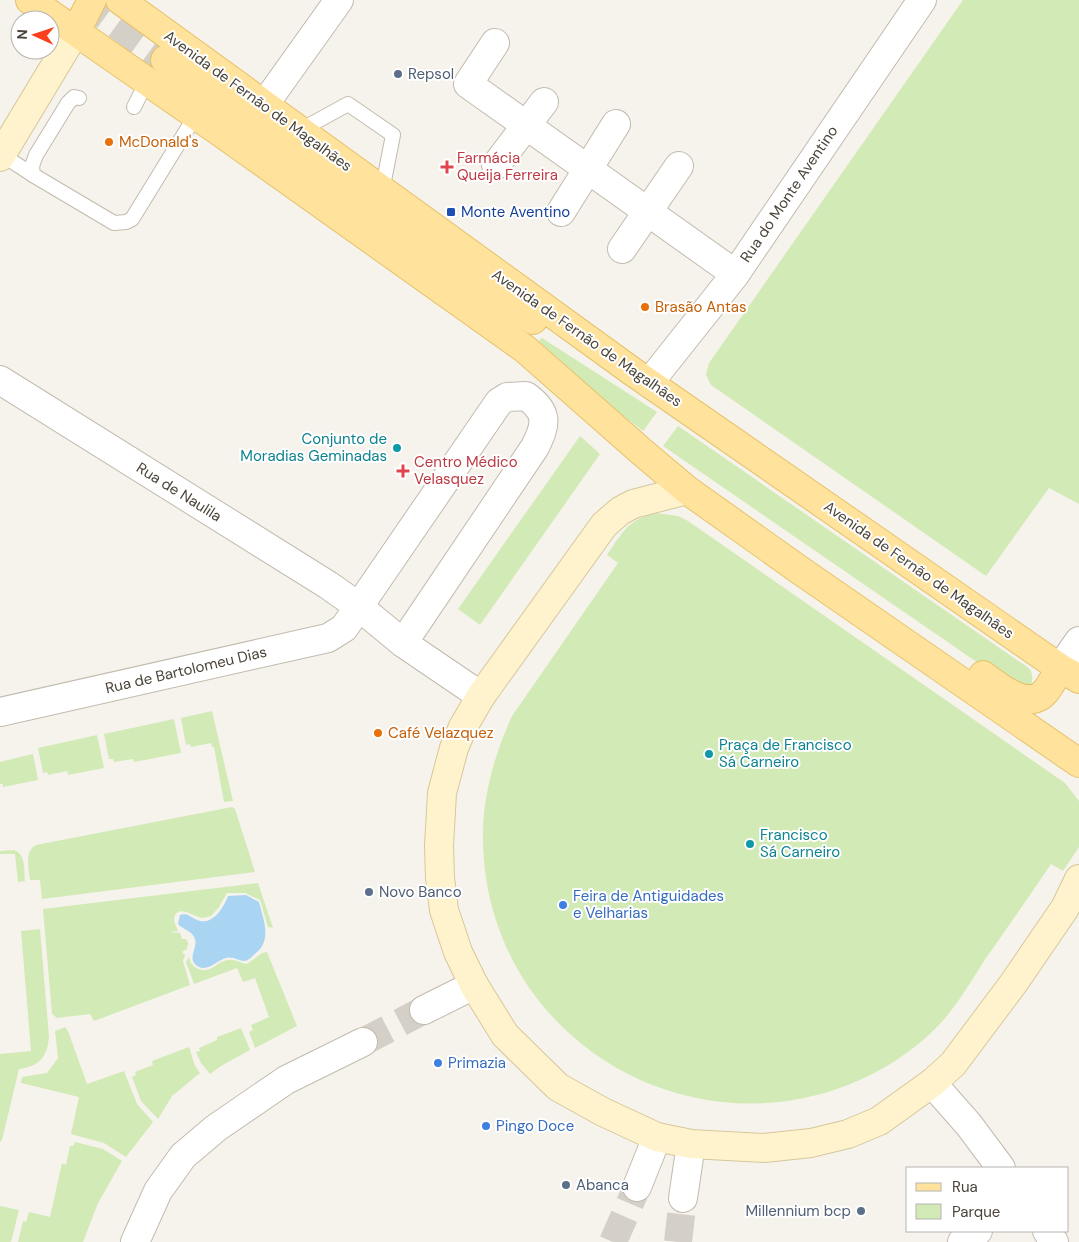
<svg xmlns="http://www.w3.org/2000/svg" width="1079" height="1242" font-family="'DM Sans',sans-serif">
<rect width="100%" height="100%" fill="#f6f3ec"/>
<!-- green -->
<g fill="#d2eab5">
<polygon points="963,0 1079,0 1079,504 1049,488 986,576 711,385 706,375 709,363"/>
<polygon points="542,338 657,412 643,431 617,411 540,342 539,340"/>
<path d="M678,426L1030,669C1034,678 1033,682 1027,690L1013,687L663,446Z"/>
<polygon points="580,436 600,454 480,625 458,609"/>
<path d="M656,513L678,516L688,521L1065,783L1079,801V847L1063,871L1051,864C1030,895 1008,927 986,958C973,978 961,999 946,1017C932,1034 913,1049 895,1061C716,1174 483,1049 483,836C483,793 495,754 512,716L618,563L607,555C622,533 628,519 656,513Z"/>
<polygon points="212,711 233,801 224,802 214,747 212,747 211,743 191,747 190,744 186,745 181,718"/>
<polygon points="174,719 181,753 134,762 133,759 114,762 113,759 109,759 104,734"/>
<polygon points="97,735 104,768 68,775 67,771 48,775 47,772 43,773 38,748"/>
<polygon points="33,754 38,780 3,787 3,784 0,784 0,762"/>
<path d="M232,807L235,809L255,872L42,899L40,880H30C29,868 24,851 36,845Z"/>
<path d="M14,850C26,854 24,870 25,881L18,882L15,854H0V851Z"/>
<path d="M258,883L273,928L268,927L260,900L245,893H227L219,907L211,916C207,917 203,919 199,917C192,915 176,904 174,919C174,923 177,928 178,931L170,932L180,933L182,939H186L188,943L187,949L182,952L185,955L183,961L190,985L94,1021L90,1014L57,1018L52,1014L43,909Z"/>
<path d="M40,929L49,1037C47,1058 39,1066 19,1069L2,1140L0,1142V1054L31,1051L21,931Z"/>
<path d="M267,952L297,1026L255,1048L249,1032L253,1030L251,1025L269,1017L255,978L243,982L237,968L194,984L186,962L189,957C190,961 191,964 195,967C210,977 216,961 228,960C235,959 240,963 247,964L262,953Z"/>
<polygon points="65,1027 68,1031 87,1084 124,1071 137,1104 153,1122 126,1157 104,1143 71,1134 79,1097 21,1083 22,1077 47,1073 58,1058 55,1031"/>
<polygon points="241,1028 250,1050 221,1066 210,1074 201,1063 196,1052 200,1051 199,1048 217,1040 217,1037"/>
<polygon points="189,1047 195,1066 200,1073 172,1096 158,1119 141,1101 132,1077 136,1075 135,1072 153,1065 152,1061"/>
<polygon points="75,1142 103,1149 122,1161 98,1203 83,1242 18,1242 23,1221 26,1222 29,1212 50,1217 62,1163 66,1165 70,1146 73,1146"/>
<polygon points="0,1206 19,1210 11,1242 0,1242"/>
</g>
<!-- water -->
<path fill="#a9d4f2" d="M246,895L259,902C263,918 272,939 257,952C253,955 250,960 245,961C238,961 233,956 226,958C217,960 205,975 195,964C188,957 198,947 195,939C192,930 183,930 178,924L180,915C187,913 189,916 195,919C211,928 223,909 228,896Z"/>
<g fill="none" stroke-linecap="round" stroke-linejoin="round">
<!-- street-tunnel -->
<g stroke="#d4d0c8" stroke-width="28" stroke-dasharray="28 14" stroke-linecap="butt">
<polyline points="363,1042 424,1010"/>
<polyline points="613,1242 637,1187"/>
<polyline points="678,1242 683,1198"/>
</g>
<!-- primary-tunnel -->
<polyline stroke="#d4d0c8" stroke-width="28" stroke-dasharray="28 14" stroke-linecap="butt" points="83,0 165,60"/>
<!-- lane casing -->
<g stroke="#c2bbae" stroke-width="16">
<g id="lane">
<polyline points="79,98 74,97 68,103 36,155 32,166 33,175 114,223 126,222 132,219 196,115"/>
<polyline points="134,107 147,81"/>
<polyline points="299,131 348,104 393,135 382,191"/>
<polyline points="0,161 10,160 33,175"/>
</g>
</g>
<!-- street casing -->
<g stroke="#c2bbae" stroke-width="30">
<g id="street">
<polyline points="495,43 468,84 727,268 734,276"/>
<polyline points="264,105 339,0"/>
<polyline points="496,165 544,102"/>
<polyline points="561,212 616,124"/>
<polyline points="622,249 679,166"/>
<polyline points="0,380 328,585 358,606 403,643 481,696"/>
<polyline points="649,383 734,276 922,0"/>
<polyline points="1060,668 1079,641"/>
<path d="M0,712L328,638L344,628L499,402L507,397L526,396C548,412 547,423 535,447L403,643"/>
<polyline points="424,1010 474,985"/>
<polyline points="932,1083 969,1125 1001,1168"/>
<polyline points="637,1187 657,1137"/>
<polyline points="683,1198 691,1144"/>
<polyline points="1047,1231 1054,1242"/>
<polyline points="135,1242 158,1191 183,1156 216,1128 286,1080 363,1042"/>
<polyline points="962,1242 978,1231"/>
</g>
</g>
<!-- secondary casing -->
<g stroke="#d6c79b" stroke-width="30">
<g id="secondary">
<polyline points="0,157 76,31"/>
<polyline points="687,490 633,504 620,511 604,525 481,696 463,727 454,748 442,793 439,846 440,878 444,910 458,952 474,985 505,1035 558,1087 603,1112 657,1137 691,1144 764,1148 811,1143 848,1134 879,1121 932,1083 953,1064 1013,984 1065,908 1079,879"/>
</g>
</g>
<!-- primary casing -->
<g stroke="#e6c16a" stroke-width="30">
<g id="primary">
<polyline points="30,0 220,132 525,349 642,452 687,490 801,571 1079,763"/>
<polyline points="120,0 633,372 1060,668 1079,679"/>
<polyline points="76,31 92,0"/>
<polyline points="165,60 321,180 448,268 533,320"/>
<path d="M983,675C998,686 1028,712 1045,692C1051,685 1055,676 1060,668"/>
</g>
</g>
<!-- lane -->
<use href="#lane" stroke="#fff" stroke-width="14"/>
<!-- street -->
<use href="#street" stroke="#fff" stroke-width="28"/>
<!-- secondary -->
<use href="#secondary" stroke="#fff3cd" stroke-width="28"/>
<!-- primary -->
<use href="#primary" stroke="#ffe39c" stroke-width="28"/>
</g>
<!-- markers -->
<g fill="#5c6f8a" stroke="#fff" stroke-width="2">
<circle cx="398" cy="74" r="5"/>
<circle cx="369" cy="892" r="5"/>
<circle cx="566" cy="1185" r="5"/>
<circle cx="861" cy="1211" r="5"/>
</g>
<g fill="#e8710a" stroke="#fff" stroke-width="2">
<circle cx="109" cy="142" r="5"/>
<circle cx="645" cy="307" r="5"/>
<circle cx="378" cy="733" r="5"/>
</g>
<g fill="#e0444e" stroke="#fff" stroke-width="2">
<path d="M444.5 159.5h5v5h5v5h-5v5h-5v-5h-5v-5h5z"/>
<path d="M400.5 463.5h5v5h5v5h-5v5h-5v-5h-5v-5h5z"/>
</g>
<rect fill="#1a4fb4" stroke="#fff" stroke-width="2" x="446" y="207" width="10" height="10" rx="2.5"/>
<g fill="#0f9aa8" stroke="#fff" stroke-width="2">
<circle cx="397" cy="448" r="5"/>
<circle cx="709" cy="754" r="5"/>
<circle cx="750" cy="844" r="5"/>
</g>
<g fill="#3f7fe0" stroke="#fff" stroke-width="2">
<circle cx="563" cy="905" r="5"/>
<circle cx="438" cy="1063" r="5"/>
<circle cx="486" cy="1126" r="5"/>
</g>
<g text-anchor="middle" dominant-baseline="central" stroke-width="4" stroke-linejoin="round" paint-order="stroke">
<!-- service labels -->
<g font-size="15" fill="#4e5e75" stroke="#fff" text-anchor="start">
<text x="408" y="74">Repsol</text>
<text x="379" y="892">Novo Banco</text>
<text x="576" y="1185">Abanca</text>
<text x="851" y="1211" text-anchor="end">Millennium bcp</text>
</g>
<!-- street labels -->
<g font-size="15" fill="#4b4439" stroke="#fff">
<text transform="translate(258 101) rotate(36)">Avenida de Fernão de Magalhães</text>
<text transform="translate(789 194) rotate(-56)">Rua do Monte Aventino</text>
<text transform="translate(587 338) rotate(35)">Avenida de Fernão de Magalhães</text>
<text transform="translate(179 492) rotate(32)">Rua de Naulila</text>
<text transform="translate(919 570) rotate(35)">Avenida de Fernão de Magalhães</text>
<text transform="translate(186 670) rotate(-13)">Rua de Bartolomeu Dias</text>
</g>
<!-- food labels -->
<g font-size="15" fill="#c56008" stroke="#fff" text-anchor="start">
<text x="119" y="142">McDonald's</text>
<text x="655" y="307">Brasão Antas</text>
<text x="388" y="733">Café Velazquez</text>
</g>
<!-- health labels -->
<g font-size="15" fill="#be3a42" stroke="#fff" text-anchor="start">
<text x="457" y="158">Farmácia<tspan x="457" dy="17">Queija Ferreira</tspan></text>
<text x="414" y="462">Centro Médico<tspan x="414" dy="17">Velasquez</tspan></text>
</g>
<!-- transit labels -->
<g font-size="15" fill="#164399" stroke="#fff" text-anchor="start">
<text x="461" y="212">Monte Aventino</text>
</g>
<!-- culture labels -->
<g font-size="15" fill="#0d838f" stroke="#fff" text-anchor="start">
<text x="387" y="439" text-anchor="end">Conjunto de<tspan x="387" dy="17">Moradias Geminadas</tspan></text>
<text x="719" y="745">Praça de Francisco<tspan x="719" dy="17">Sá Carneiro</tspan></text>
<text x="760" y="835">Francisco<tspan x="760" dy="17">Sá Carneiro</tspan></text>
</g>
<!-- shop labels -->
<g font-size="15" fill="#366cbe" stroke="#fff" text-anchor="start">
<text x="573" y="896">Feira de Antiguidades<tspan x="573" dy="17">e Velharias</tspan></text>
<text x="448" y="1063">Primazia</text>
<text x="496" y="1126">Pingo Doce</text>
</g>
</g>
<!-- legend -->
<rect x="906" y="1167" width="162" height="65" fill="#ffffff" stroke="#b7b4b0"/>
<rect x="916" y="1183" width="25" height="8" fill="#ffe39c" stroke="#b7b4b0"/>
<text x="952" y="1192" font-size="15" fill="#4b4439">Rua</text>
<rect x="916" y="1204" width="25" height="15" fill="#d2eab5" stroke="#b7b4b0"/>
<text x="952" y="1217" font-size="15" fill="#4b4439">Parque</text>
<!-- north arrow -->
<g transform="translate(35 35) rotate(273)"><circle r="24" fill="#ffffff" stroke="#b7b4b0"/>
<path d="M0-4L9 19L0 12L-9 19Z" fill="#fc3f1d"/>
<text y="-8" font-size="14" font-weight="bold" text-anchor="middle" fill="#4b4439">N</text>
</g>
</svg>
